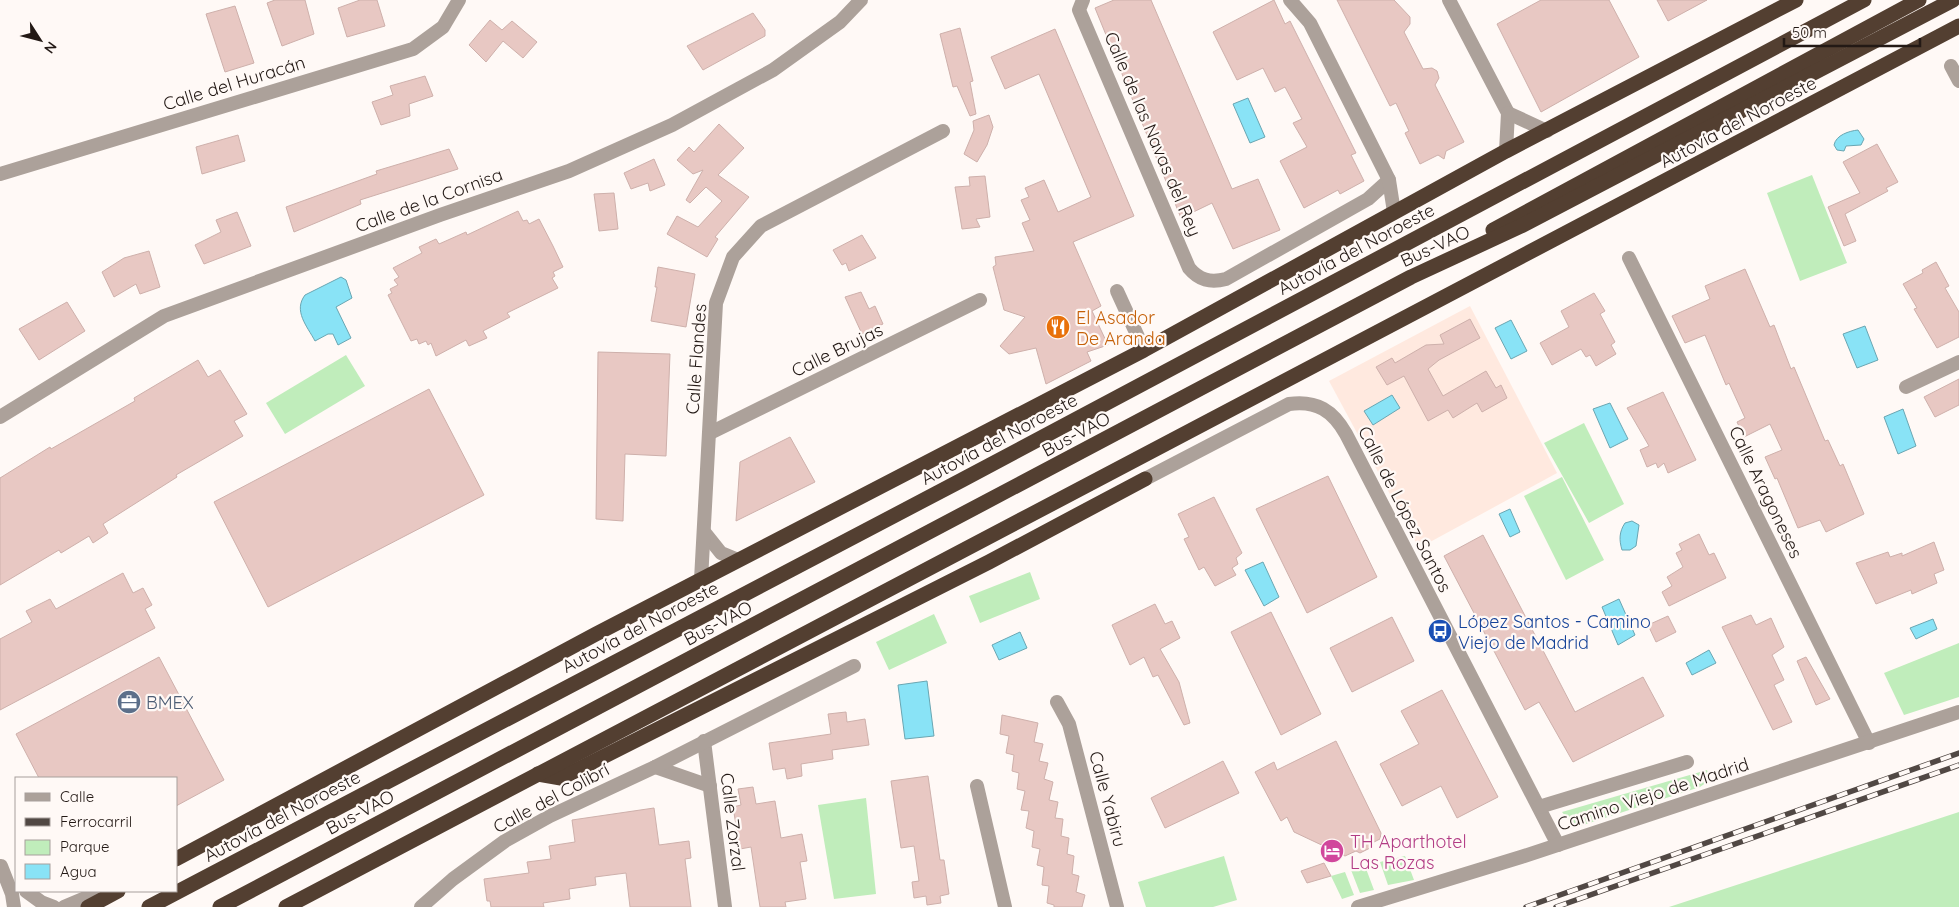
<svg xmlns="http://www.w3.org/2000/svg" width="1959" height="907" font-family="Quicksand,sans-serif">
<rect width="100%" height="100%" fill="#fff9f6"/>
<!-- built -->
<polygon fill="#ffe9df" points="1470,306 1557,473 1419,548 1329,381"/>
<!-- green -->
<g fill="#c0edbb">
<polygon points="1812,175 1847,263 1800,281 1767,193"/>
<polygon points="346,355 365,386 285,434 266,403"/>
<polygon points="1584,423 1624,504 1589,523 1544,443"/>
<polygon points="1562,477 1604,560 1566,580 1524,496"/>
<polygon points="1030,572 1040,599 980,623 969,596"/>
<polygon points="934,614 947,643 889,670 876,642"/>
<polygon points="1959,643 1959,697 1904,715 1884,673"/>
<polygon points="1707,770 1709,775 1707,782 1700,787 1580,826 1572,824 1562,812"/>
<polygon points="866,798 876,894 834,899 818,805"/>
<polygon points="1959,812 1959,907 1669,907"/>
<polygon points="1224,856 1237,900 1213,907 1146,907 1138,882"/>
<polygon points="1405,856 1414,880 1388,885 1380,862"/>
<polygon points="1365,866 1374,890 1360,893 1351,870"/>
<polygon points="1345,872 1354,895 1342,899 1331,876"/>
</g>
<!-- water -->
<g fill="#89e3f6" stroke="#6aa6b2">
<polygon points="1248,98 1265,137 1250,143 1233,104"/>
<path d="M1858,130L1864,139L1861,145L1846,146L1844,151L1837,150L1834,145C1836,135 1849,131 1858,130Z"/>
<path d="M341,277L346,280L352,298L336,307L351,338L338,345L333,334H328L315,341C307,326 293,311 305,295Z"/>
<polygon points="1511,320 1527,351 1511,359 1495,328"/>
<polygon points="1865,326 1878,360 1857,368 1843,334"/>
<polygon points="1392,395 1400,408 1373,425 1364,411"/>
<polygon points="1610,403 1628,439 1610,448 1593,409"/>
<polygon points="1903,409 1916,446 1898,454 1884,417"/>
<polygon points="1510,509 1520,532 1510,537 1499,514"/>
<path d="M1632,521L1639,525L1636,546L1630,550H1622C1619,540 1619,532 1625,523Z"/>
<polygon points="1263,562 1279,597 1264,606 1245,570"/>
<polygon points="1619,599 1635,635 1618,645 1602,607"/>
<polygon points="1933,619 1937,629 1916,639 1910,628"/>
<polygon points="1020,632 1027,648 999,660 992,645"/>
<polygon points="1709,650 1716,663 1692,675 1686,663"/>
<polygon points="927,681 934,736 905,739 898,685"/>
</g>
<!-- building -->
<g fill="#e8c8c3" stroke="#ceb0ab">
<polygon points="275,0 305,0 314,34 282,46 267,3"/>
<polygon points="360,0 377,0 385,26 347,37 338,8"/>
<polygon points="1114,0 1151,0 1232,189 1258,179 1280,230 1233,249 1212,203 1181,218 1095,8"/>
<polygon points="1274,0 1285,24 1290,21 1356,153 1351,155 1364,181 1340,194 1338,190 1304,208 1280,161 1307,147 1293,123 1302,119 1285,87 1275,92 1263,68 1237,80 1213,32"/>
<polygon points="1337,0 1394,0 1410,17 1410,24 1404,32 1423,69 1432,68 1437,71 1439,78 1435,85 1464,142 1446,151 1444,159 1438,155 1420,164 1405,133 1409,131 1396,103 1390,106"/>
<polygon points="1541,0 1609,0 1639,57 1541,112 1497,24"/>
<polygon points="1657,0 1707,0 1668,21"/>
<polygon points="235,6 254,63 225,72 206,14"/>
<polygon points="753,13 765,30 765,36 703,70 687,46"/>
<polygon points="490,20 502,30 512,21 537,42 523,58 503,41 486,62 469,45"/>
<polygon points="960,28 973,81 970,82 976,114 970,116 957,86 953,87 940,34"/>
<polygon points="1055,29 1134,216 1073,242 1101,306 1092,311 1108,345 1087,352 1091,361 1046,384 1036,348 1009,354 1000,346 1025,317 1004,310 993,267 996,265 995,257 1034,251 1022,223 1030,220 1021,200 1029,197 1025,188 1044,180 1058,212 1091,197 1039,74 1005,89 991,57"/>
<polygon points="425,76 433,96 409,104 410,116 381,125 372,102 393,95 390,86"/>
<polygon points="989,115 993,127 987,145 977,162 964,154 974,130 973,121"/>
<polygon points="719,124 744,148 718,175 749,197 715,237 718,239 707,257 667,234 677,216 698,227 722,201 706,187 690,203 686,200 703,170 693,174 677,160 689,147 694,152"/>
<polygon points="238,135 245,161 202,174 196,147"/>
<polygon points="1877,144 1898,182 1886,188 1888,191 1845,214 1856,241 1844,246 1828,207 1860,193 1843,162"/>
<polygon points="449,149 458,169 360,200 361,204 294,232 286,207 377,174 376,171"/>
<polygon points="654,159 665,185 650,191 648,183 631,189 624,173"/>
<polygon points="985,176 990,217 976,219 980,227 962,229 955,187 970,186 969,177"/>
<polygon points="614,193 618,229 599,231 594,194"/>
<polygon points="518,211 523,221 527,220 529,224 539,219 553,246 563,267 553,272 555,276 552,278 558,288 507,313 510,317 483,331 487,338 469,346 466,340 436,356 431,343 428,345 426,341 419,344 417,339 411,341 388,295 392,293 390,289 398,285 394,280 399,277 393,268 422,253 419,247 436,239 439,244 466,232 467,235"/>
<polygon points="237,212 251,246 204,264 195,245 221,232 216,220"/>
<polygon points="862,235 876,258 849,271 846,263 842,265 833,250"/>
<polygon points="149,251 160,287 140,294 136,284 114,297 102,272 124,258"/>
<polygon points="1936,262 1949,286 1945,288 1959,312 1959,337 1937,348 1914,309 1917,308 1903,284 1923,273 1922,270"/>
<polygon points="658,267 695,274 686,327 651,321 657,287 655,287"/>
<polygon points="1745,269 1770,327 1774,325 1791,369 1794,367 1825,441 1828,440 1840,466 1843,464 1864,514 1826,532 1820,520 1798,528 1777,478 1775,479 1765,457 1782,450 1770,424 1744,437 1737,422 1745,418 1729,383 1726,385 1705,335 1685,343 1672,316 1710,299 1705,286"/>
<polygon points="861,292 869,309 875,306 883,324 862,334 845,297"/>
<polygon points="1594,293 1605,311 1600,314 1615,342 1611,345 1616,354 1596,366 1590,355 1586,357 1581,349 1552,365 1540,343 1569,327 1561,311"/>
<polygon points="67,302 85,331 39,360 19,329"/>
<polygon points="1470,319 1480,338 1439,360 1428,369 1443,396 1486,371 1496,388 1501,385 1507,398 1482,412 1477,403 1453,418 1448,410 1428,421 1404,376 1387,385 1376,367 1392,358 1395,363 1426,345 1444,344 1440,335"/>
<polygon points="598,352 670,354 666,456 625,454 623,521 596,519"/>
<polygon points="198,360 208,377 220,370 247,414 234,421 243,436 176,475 177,477 103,524 108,533 93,543 89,536 61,553 59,550 0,585 0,478 50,447 51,449 135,401 134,398"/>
<polygon points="1959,379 1959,405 1935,417 1924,397"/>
<polygon points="429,389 484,495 268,607 214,502"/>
<polygon points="1663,392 1696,460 1668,473 1664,463 1658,468 1656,463 1647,467 1640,450 1649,446 1627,408"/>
<polygon points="790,437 815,482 736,521 740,462"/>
<polygon points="1328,476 1377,577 1307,613 1256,509"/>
<polygon points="1214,497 1242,553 1236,558 1238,564 1232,568 1236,575 1215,586 1204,567 1199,570 1184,539 1189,537 1178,514"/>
<polygon points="1699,534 1709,555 1714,553 1726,578 1669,606 1662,592 1672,586 1667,577 1683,567 1676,553 1682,550 1679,544"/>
<polygon points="1483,535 1575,712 1643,677 1664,716 1573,762 1539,702 1525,710 1444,556"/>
<polygon points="1934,542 1944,570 1934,574 1937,583 1912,594 1911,590 1876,604 1856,563 1888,552 1890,557 1902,553 1902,556"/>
<polygon points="123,573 133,593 143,588 152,605 145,609 155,628 0,710 0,639 32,622 26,611 50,599 56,609"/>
<polygon points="1155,604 1165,624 1172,621 1180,638 1160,649 1179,682 1190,723 1184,725 1158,675 1153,677 1144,657 1130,665 1112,625"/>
<polygon points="1271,612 1321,714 1281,735 1231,632"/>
<polygon points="1751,615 1756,625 1771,618 1784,647 1772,655 1784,680 1774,685 1792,722 1773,730 1722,627"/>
<polygon points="1668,616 1676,632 1656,642 1648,625"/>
<polygon points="1392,617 1414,661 1352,692 1330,648"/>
<polygon points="159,657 224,780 176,806 176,778 39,778 16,734"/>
<polygon points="1806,657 1830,699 1816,705 1797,661"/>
<polygon points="1442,690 1498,797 1457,818 1441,786 1402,806 1380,764 1419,744 1401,711"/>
<polygon points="846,712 847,722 865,719 869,745 832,750 833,759 801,764 802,776 787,779 785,768 773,770 769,743 831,734 828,714"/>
<polygon points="1002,715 1038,723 1034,742 1043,744 1039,761 1048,763 1044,779 1053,782 1049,800 1058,802 1055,818 1063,819 1061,836 1069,838 1067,854 1074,856 1072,874 1079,876 1076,892 1085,895 1082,907 1054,907 1054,905 1047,903 1049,886 1042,885 1044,867 1037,865 1040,849 1032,847 1034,831 1026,828 1029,811 1021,810 1025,791 1017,789 1019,773 1012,771 1014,755 1006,753 1009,736 1000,734"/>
<polygon points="1336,741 1381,833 1380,839 1370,844 1370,848 1360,853 1356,851 1345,856 1294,832 1287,817 1281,821 1255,772 1274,762 1277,770"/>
<polygon points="1223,761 1239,793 1165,828 1151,798"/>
<polygon points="928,776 940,860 944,860 949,894 940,896 941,903 927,905 926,896 914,898 912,882 919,881 914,846 901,848 891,781"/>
<polygon points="753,787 756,804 775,801 781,838 802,834 807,861 800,862 806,899 785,902 786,907 760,907 751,847 740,849 733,807 741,805 738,789"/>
<polygon points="654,808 659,845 689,841 691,858 685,859 691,907 630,907 626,873 595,877 596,885 569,889 570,899 543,903 544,907 491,907 490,901 487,901 484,879 529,873 527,862 551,859 549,846 575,842 572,820"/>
<polygon points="1324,863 1331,876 1307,883 1301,871"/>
</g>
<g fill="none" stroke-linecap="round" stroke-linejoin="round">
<!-- minor -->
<g stroke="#aca19a" stroke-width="14">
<path d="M1083,0L1079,10L1189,268C1199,280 1210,283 1226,279L1368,199L1389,180"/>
<polyline points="1290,0 1310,23 1389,180 1394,212"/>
<polyline points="1449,0 1508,113 1506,151"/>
<polyline points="1951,66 1959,81"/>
<polyline points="1508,113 1547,131"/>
<polyline points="0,174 413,49 443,27 459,0"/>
<polyline points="1629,258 1869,743"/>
<polyline points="1117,291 1144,350"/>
<polyline points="1906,387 1959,362"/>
<polyline points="0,417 164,316 440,215 569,171 672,125 773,70 840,22 861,0"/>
<polyline points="710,433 980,300"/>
<path d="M1145,479L1289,404C1317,400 1333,411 1346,434L1558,845"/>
<polyline points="705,533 721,553 738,560"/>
<polyline points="701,580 716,303 733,257 761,226 943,131"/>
<polyline points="1057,702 1069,724 1117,907"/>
<polyline points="704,741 725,907"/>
<polyline points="655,767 710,786"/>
<polyline points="977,786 1005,907"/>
<polyline points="1539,807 1687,762"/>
<polyline points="1,866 12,894 14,907"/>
<polyline points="26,891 41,902 54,907"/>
<polyline points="64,907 102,891"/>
<polyline points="421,907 453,879 505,841 550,816 655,767 854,666"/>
<polyline points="1358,907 1521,857 1959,712"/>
</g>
<!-- motorway -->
<g stroke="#533f31" stroke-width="15">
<polyline points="1493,230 1919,0"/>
<polyline points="538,774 561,778 989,562 1145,479"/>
<polyline points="176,859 596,634 1144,350 1506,151 1796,0"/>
<polyline points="88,907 118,891"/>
<polyline points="149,907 962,480 1864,0"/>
<polyline points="220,907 1411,277 1521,226 1953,0"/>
<polyline points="286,907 1959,26"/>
</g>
<!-- rail casing -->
<g stroke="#514844" stroke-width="5.5">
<g id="rail">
<polyline points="1526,907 1959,753"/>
<polyline points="1556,907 1959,765"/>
</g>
</g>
<!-- rail -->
<use href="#rail" stroke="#fff9f6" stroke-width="4" stroke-dasharray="11" stroke-linecap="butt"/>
</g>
<!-- icons -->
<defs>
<g id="restaurant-disc" transform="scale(1.25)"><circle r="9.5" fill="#e8710a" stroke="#fff9f6"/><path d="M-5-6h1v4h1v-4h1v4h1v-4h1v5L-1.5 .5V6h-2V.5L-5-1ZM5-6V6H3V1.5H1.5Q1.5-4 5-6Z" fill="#fff"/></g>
<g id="bus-disc" transform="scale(1.25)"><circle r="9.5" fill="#1a4fb4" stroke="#fff9f6"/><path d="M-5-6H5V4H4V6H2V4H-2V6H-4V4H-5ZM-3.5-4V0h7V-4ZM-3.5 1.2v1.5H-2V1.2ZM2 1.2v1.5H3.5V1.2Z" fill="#fff"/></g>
<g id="office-disc" transform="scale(1.25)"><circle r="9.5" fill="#5c6f8a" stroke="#fff9f6"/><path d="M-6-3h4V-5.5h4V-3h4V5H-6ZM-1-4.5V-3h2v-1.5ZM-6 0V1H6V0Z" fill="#fff"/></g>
<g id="hotel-disc" transform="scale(1.25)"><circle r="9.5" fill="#d1479c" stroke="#fff9f6"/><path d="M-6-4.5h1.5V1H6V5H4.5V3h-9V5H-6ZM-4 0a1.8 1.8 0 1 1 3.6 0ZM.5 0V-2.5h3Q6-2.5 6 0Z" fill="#fff"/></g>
</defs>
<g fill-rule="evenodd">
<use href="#restaurant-disc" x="1058" y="327"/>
<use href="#bus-disc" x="1440" y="631"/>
<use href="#office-disc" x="129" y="702"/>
<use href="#hotel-disc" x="1332" y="851"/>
</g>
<g text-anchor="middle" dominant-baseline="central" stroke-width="4.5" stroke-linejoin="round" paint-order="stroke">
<!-- street labels -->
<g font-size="18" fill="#231915" stroke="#fff9f6">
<text transform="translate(234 83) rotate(-17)">Calle del Huracán</text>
<text transform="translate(1738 122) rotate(-28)">Autovía del Noroeste</text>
<text transform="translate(1153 134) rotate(67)">Calle de las Navas del Rey</text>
<text transform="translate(429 200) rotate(-20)">Calle de la Cornisa</text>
<text transform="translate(1435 246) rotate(-25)">Bus-VAO</text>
<text transform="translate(1356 249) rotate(-28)">Autovía del Noroeste</text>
<text transform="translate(837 350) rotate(-26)">Calle Brujas</text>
<text transform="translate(696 359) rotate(-86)">Calle Flandes</text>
<text transform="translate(1076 434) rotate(-28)">Bus-VAO</text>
<text transform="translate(999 439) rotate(-28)">Autovía del Noroeste</text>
<text transform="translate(1766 492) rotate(64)">Calle Aragoneses</text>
<text transform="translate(1405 509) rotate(63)">Calle de López Santos</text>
<text transform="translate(718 623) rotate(-28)">Bus-VAO</text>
<text transform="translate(640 627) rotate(-28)">Autovía del Noroeste</text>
<text transform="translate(1653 794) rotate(-18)">Camino Viejo de Madrid</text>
<text transform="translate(551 798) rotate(-28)">Calle del Colibrí</text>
<text transform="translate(1108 799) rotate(75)">Calle Yabiru</text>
<text transform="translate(360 812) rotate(-28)">Bus-VAO</text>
<text transform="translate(282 816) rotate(-28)">Autovía del Noroeste</text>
<text transform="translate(733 822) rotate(83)">Calle Zorzal</text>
</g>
<!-- food labels -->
<g font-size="18" fill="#c56008" stroke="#fff9f6" text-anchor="start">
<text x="1076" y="317">El Asador<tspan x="1076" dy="21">De Aranda</tspan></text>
</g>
<!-- transit labels -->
<g font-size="18" fill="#164399" stroke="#fff9f6" text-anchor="start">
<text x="1458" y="621">López Santos - Camino<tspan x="1458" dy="21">Viejo de Madrid</tspan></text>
</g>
<!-- service labels -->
<g font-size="18" fill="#4e5e75" stroke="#fff9f6" text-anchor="start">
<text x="146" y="702">BMEX</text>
</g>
<!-- hotel labels -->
<g font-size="18" fill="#b23c85" stroke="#fff9f6" text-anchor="start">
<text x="1350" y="841">TH Aparthotel<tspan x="1350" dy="21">Las Rozas</tspan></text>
</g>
</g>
<!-- legend -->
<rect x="15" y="777" width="162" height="115" fill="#fff9f6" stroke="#a79f9c"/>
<rect x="25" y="793" width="25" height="8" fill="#aca19a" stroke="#a79f9c"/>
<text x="60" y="802" font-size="15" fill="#231915">Calle</text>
<rect x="25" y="818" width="25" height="8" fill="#514844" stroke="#a79f9c"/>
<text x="60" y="827" font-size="15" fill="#231915">Ferrocarril</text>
<rect x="25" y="840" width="25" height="15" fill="#c0edbb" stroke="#a79f9c"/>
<text x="60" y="852" font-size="15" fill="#231915">Parque</text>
<rect x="25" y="864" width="25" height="15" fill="#89e3f6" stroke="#a79f9c"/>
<text x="60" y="877" font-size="15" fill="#231915">Agua</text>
<!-- north arrow -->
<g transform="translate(40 40) rotate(126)" stroke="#fff9f6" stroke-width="4" paint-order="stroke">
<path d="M0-4L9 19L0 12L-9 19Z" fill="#231915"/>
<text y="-8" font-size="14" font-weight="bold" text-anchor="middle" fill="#231915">N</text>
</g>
<!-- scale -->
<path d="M1784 38v8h136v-8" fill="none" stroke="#231915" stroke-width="2.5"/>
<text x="1792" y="38" font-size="15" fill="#231915" stroke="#fff9f6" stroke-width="4" paint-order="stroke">50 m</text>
</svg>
